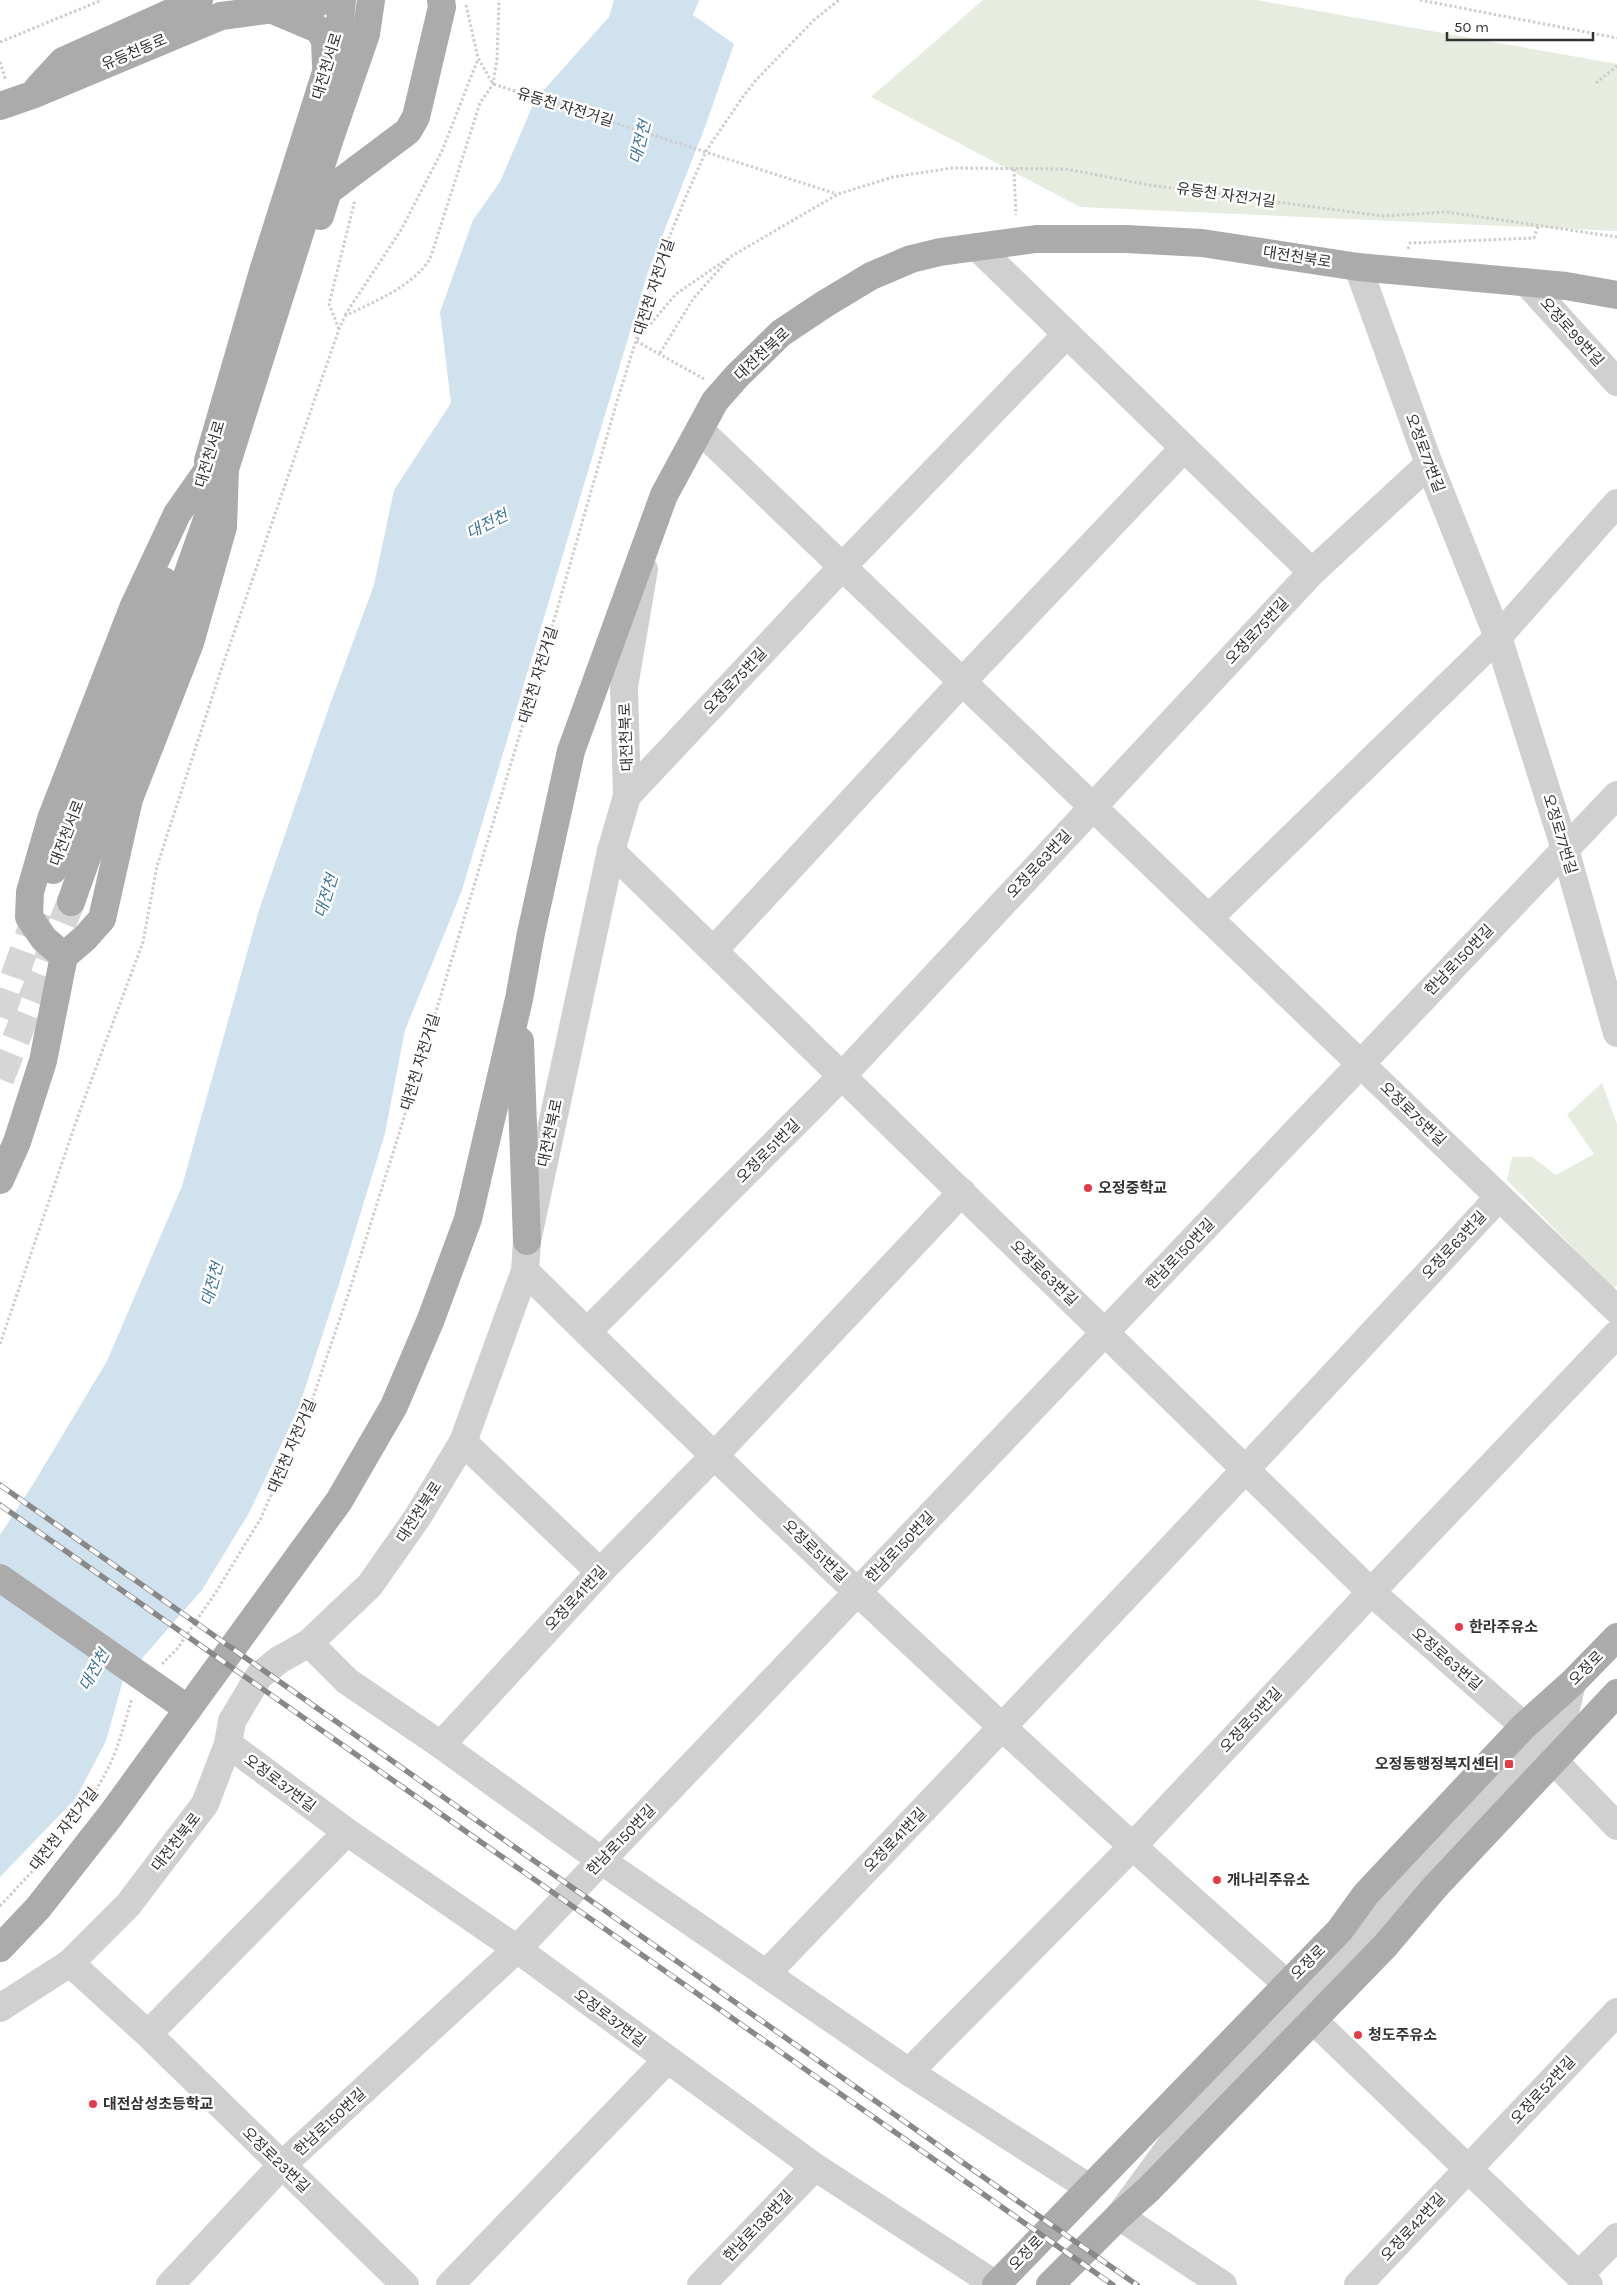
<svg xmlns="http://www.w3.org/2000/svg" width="1617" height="2285" font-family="Karla,'Noto Sans KR',sans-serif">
<rect width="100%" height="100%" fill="#fff"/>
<!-- green -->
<g fill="#e6ecdf">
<polygon points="983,0 1256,0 1617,64 1617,231 1080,207 871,97"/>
<polygon points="1602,1083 1617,1124 1617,1285 1613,1289 1507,1180 1512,1157 1532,1157 1556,1175 1594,1154 1567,1115"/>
</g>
<!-- water -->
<polygon fill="#cfe2ee" points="614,0 699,0 693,15 734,44 705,127 648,272 461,893 405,1030 385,1133 339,1284 299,1407 249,1513 202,1590 123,1680 106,1741 76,1798 0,1877 0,1535 35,1481 107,1361 182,1186 259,910 328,710 374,585 394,490 451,403 440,312 473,220 500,182 535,100 609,17"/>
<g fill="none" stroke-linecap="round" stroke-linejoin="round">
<!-- major-tunnel -->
<g stroke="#d6d6d6" stroke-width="28" stroke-dasharray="28 14" stroke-linecap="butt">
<polyline points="0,1017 40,905"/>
<polyline points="0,1079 71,902"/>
</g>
<!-- path -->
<g stroke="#cdcdcd" stroke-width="3" stroke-dasharray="2.5 2.5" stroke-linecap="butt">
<polyline points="1420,0 1617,38"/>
<polyline points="466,5 478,58 493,84 837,194"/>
<polyline points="0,42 102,0"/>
<polyline points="0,62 6,81"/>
<polyline points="1596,83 1617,66"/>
<polyline points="1014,169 1016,215"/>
<polyline points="1408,249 1410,243 1534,238 1538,226"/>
<polyline points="345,315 401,230 442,151 478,59"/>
<polyline points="339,329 329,304 355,200"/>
<polyline points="660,353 693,299 730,257 838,194 893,177 952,168 1066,169 1149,185 1382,216 1447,212 1617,237"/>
<polyline points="704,379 636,341 676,294 727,259"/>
<path d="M0,1344L78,1116L143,942L157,866L219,676L339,329L345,316C375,301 412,287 430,259L480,103L493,84L497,60L499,0"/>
<polyline points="162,1664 177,1649 216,1592 261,1518 309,1409 351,1286 398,1137 548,641 617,401 666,245 687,194 706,151 742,98 756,80 815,19 839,0"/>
<path d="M0,1906C41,1862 86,1816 112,1760C120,1741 126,1719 132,1698"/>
</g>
<!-- minor -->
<g stroke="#d0d0d0" stroke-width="28">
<polyline points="977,247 1312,572"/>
<polyline points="1358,267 1429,464 1498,637 1565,849 1617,1033"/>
<polyline points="1527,283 1617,382"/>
<polyline points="701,431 1617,1310"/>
<polyline points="627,796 842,567 1067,334"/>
<polyline points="611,851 1371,1592 1524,1726"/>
<polyline points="1209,918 1498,637 1617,503"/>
<polyline points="714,950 962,682 1184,448"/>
<path d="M525,1271C772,1515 1026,1754 1287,1984"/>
<polyline points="587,1332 842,1076 1312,572 1429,464"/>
<polyline points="463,1442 600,1572"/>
<polyline points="309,1643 347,1681 441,1745 602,1861 909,2072 1088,2187"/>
<polyline points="228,1744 347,1832 517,1949 815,2167 996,2285"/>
<polyline points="441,1745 600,1572 715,1455 962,1192"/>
<polyline points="1553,1760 1617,1826"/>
<polyline points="1377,1905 1459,1830 1563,1721 1572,1683"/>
<polyline points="70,1963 148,2034 405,2285"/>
<path d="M766,1974C1013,1717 1258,1458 1499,1197"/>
<polyline points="0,2008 70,1963 128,1905 205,1804 228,1744 232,1721 259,1676 279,1660 309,1643 370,1585 417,1518 463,1442 525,1271 527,1241 611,851 627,796 624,687 644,569"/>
<polyline points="1313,2020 1589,2285"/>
<polyline points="148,2034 347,1832"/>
<polyline points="909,2072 1132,1847 1371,1592 1617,1334"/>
<polyline points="1579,2275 1617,2237"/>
<polyline points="170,2285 282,2165 517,1949 1617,795"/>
<polyline points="450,2285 667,2060"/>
<polyline points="701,2285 815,2167"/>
<polyline points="1223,2285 1119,2216 1185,2126 1319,1980 1387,1913 1435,1887"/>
<polyline points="1358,2285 1617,2012"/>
</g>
<!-- major -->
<g stroke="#ababab" stroke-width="28">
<polyline points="273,10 318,29 325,40 326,66"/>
<polyline points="38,88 63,61 199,0"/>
<polyline points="0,106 32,95 221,16 318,3 324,0"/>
<polyline points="320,216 328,191 408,131 416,117 442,7 441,0"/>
<polyline points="208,461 264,268 339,31 342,0"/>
<polyline points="205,474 177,514 133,608 51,819 30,892 29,917 44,939 64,956 85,938 102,919 129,799 190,643 223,527 225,469"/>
<polyline points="53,870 164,581"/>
<polyline points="71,902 225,469 329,141 366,34 371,0"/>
<polyline points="520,1041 527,1241"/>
<polyline points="0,1180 17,1142 43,1061 64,956"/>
<polyline points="0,1578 188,1709"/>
<polyline points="0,1948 38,1908 111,1815 339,1501 394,1406 431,1319 468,1219 519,999 531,933 571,751 664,495 715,401 737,376 781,333 823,305 871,276 911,259 940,252 1036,239 1126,239 1202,243 1358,267 1566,286 1617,295"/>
<polyline points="996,2285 1340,1930 1366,1894 1524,1726 1572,1683 1617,1637"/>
<polyline points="1050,2285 1119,2216 1149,2189 1385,1946 1435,1887 1617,1693"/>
</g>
<!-- rail casing -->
<g stroke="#888" stroke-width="5.5">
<g id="rail">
<polyline points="0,1485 1137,2285"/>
<polyline points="0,1505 1113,2285"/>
</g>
</g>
<!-- rail -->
<use href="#rail" stroke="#fff" stroke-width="4" stroke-dasharray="11" stroke-linecap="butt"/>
</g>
<!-- markers -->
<g fill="#e63946" stroke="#fff" stroke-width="2">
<circle cx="1088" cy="1188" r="5"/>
<circle cx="1459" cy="1627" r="5"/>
<rect x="1504" y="1759" width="10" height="10" rx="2.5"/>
<circle cx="1217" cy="1880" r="5"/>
<circle cx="1358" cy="2035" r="5"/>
<circle cx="93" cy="2104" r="5"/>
</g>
<g text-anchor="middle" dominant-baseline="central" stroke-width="5" stroke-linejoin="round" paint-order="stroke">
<!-- street labels -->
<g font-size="15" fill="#333" stroke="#fff">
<text transform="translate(134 52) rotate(-23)">유등천동로</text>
<text transform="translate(327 66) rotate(-73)">대전천서로</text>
<text transform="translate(565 107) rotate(17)">유동천 자전거길</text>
<text transform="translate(1226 195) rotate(8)">유등천 자전거길</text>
<text transform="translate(1297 257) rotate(9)">대전천북로</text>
<text transform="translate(654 287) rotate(-72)">대전천 자전거길</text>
<text transform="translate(1572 332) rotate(48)">오정로99번길</text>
<text transform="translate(762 354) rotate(-43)">대전천북로</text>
<text transform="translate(1425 453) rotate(69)">오정로77번길</text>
<text transform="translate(210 454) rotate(-73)">대전천서로</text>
<text transform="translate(1257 631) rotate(-47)">오정로75번길</text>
<text transform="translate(538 675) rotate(-73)">대전천 자전거길</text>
<text transform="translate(735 681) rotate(-47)">오정로75번길</text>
<text transform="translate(626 737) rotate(-92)">대전천북로</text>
<text transform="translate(67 833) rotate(-69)">대전천서로</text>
<text transform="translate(1560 834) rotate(73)">오정로77번길</text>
<text transform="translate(1039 864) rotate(-47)">오정로63번길</text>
<text transform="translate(1459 960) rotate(-46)">한남로150번길</text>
<text transform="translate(420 1062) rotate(-73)">대전천 자전거길</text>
<text transform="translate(1413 1114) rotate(44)">오정로75번길</text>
<text transform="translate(550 1133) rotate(-78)">대전천북로</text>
<text transform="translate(768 1151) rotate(-45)">오정로51번길</text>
<text transform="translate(1454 1245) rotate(-47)">오정로63번길</text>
<text transform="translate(1180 1254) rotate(-46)">한남로150번길</text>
<text transform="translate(1044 1273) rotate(44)">오정로63번길</text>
<text transform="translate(292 1446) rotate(-67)">대전천 자전거길</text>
<text transform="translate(419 1512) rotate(-57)">대전천북로</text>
<text transform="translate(900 1547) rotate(-46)">한남로150번길</text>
<text transform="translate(815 1551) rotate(44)">오정로51번길</text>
<text transform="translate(576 1598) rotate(-47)">오정로41번길</text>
<text transform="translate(1447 1659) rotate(41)">오정로63번길</text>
<text transform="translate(1586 1668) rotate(-45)">오정로</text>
<text transform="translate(1251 1720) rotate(-47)">오정로51번길</text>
<text transform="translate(280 1783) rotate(37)">오정로37번길</text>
<text transform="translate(64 1829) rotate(-52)">대전천 자전거길</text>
<text transform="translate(621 1840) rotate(-46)">한남로150번길</text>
<text transform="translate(895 1840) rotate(-46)">오정로41번길</text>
<text transform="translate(176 1842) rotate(-52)">대전천북로</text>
<text transform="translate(1308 1962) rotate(-45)">오정로</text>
<text transform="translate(610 2018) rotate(37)">오정로37번길</text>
<text transform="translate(1543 2090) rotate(-47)">오정로52번길</text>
<text transform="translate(330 2122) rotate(-43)">한남로150번길</text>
<text transform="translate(276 2160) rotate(44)">오정로23번길</text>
<text transform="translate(758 2226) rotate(-46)">한남로138번길</text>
<text transform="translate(1413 2227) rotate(-47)">오정로42번길</text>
<text transform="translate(1026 2253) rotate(-46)">오정로</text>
</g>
<!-- poi labels -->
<g font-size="15" font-weight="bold" fill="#333" stroke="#fff" text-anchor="start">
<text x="1098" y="1188">오정중학교</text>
<text x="1469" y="1627">한라주유소</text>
<text x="1499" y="1764" text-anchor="end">오정동행정복지센터</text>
<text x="1227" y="1880">개나리주유소</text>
<text x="1368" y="2035">청도주유소</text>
<text x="103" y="2104">대전삼성초등학교</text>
</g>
<!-- water labels -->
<g font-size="16" font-style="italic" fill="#3f7597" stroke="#fff">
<text transform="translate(640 142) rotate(-76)">대전천</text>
<text transform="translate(487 524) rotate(-27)">대전천</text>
<text transform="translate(326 896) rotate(-73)">대전천</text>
<text transform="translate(212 1284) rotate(-75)">대전천</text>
<text transform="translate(94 1670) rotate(-61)">대전천</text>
</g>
</g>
<!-- scale -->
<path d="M1447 32v8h146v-8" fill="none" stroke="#333333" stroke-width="2.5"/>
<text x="1454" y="32" font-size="15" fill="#333333" stroke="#ffffff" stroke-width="4" paint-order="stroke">50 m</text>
</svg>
